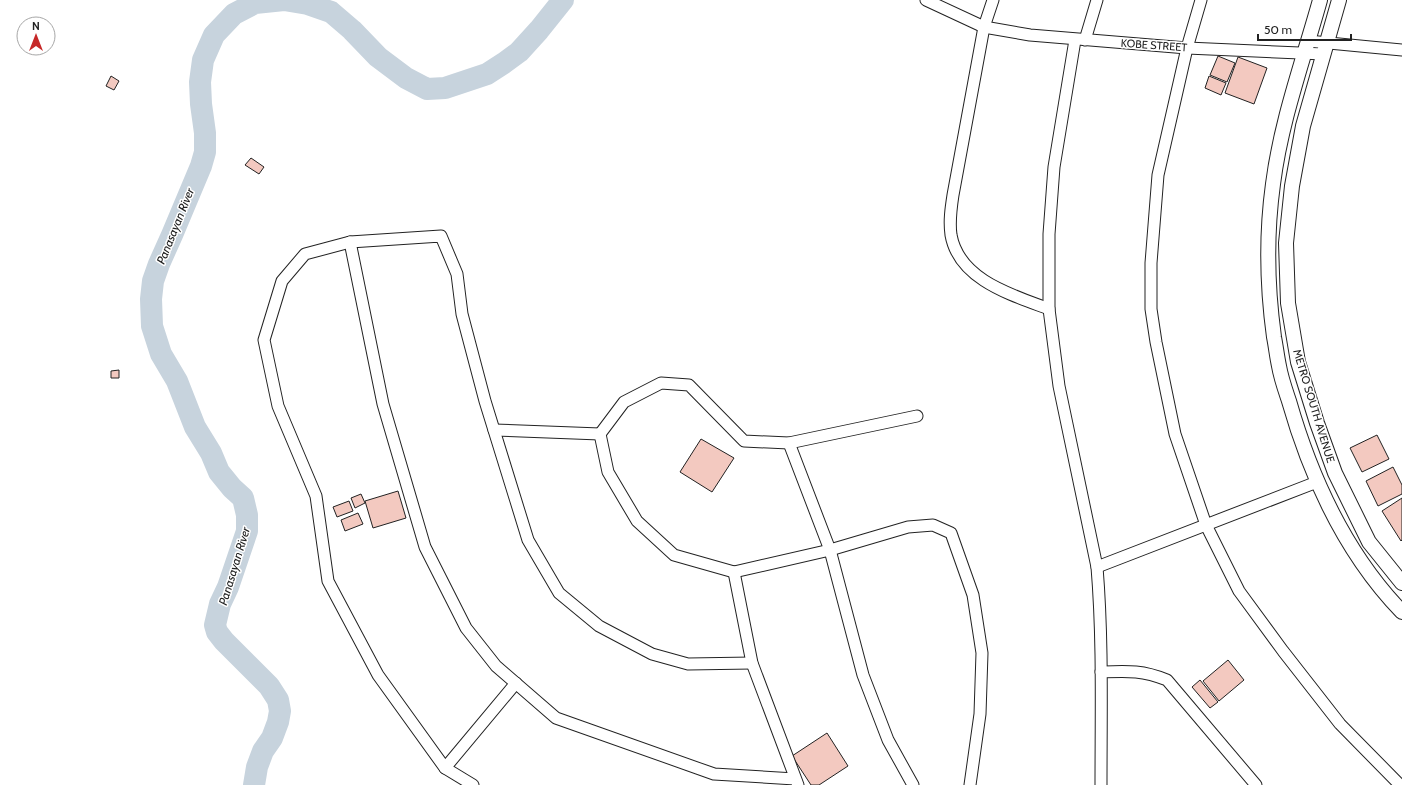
<svg xmlns="http://www.w3.org/2000/svg" width="1402" height="785" font-family="Cabin,sans-serif">
<rect width="100%" height="100%" fill="#fff"/>
<g fill="none" stroke-linecap="round" stroke-linejoin="round">
<!-- river -->
<polyline stroke="#c7d3dd" stroke-width="22" points="254,785 257,767 263,751 272,738 278,722 280,711 278,700 269,686 224,641 217,632 215,625 220,604 228,587 247,531 247,515 243,498 232,488 219,472 211,453 195,427 177,381 161,354 152,326 151,299 153,281 159,264 172,235 201,166 205,152 205,133 201,104 200,82 203,60 214,35 234,14 255,3 284,0 308,4 331,12 352,30 378,57 406,78 427,89 445,88 487,74 504,63 519,52 539,30 563,0"/>
</g>
<!-- building -->
<g fill="#f3c9c0" stroke="#222">
<polygon points="1218,56 1235,63 1227,82 1210,75"/>
<polygon points="1238,57 1267,68 1254,104 1225,93"/>
<polygon points="111,76 119,81 114,90 106,86"/>
<polygon points="1209,76 1226,83 1221,95 1205,88"/>
<polygon points="251,158 264,167 259,174 245,165"/>
<polygon points="119,370 119,378 111,378 111,371"/>
<polygon points="1377,435 1389,459 1362,472 1350,448"/>
<polygon points="701,439 734,458 712,492 680,472"/>
<polygon points="1393,467 1402,485 1402,494 1378,506 1366,481"/>
<polygon points="398,491 406,518 373,528 365,501"/>
<polygon points="361,494 365,503 355,508 351,498"/>
<polygon points="1402,498 1402,540 1401,541 1382,511"/>
<polygon points="349,501 353,511 337,517 333,507"/>
<polygon points="358,513 363,524 345,531 341,520"/>
<polygon points="1228,660 1244,680 1219,701 1203,681"/>
<polygon points="1200,680 1218,702 1210,708 1192,687"/>
<polygon points="827,733 848,766 819,785 811,785 792,756"/>
</g>
<g fill="none" stroke-linecap="round" stroke-linejoin="round">
<!-- minor casing -->
<g stroke="#222" stroke-width="13">
<g id="minor">
<polyline points="926,0 984,27 1030,35 1187,48 1324,54"/>
<path d="M993,0L984,27L953,195C951,208 949,221 951,235C959,280 1012,295 1049,309"/>
<polyline points="1201,0 1187,48 1158,175 1151,263 1151,309 1156,342 1175,434 1206,525 1239,591 1283,651 1340,724 1400,785"/>
<path d="M1075,40L1054,167L1049,234V309L1059,386L1097,567C1103,640 1101,713 1101,785"/>
<polyline points="1085,40 1097,0"/>
<polyline points="1308,41 1402,50"/>
<polyline points="350,242 383,404 425,547 466,628 496,666 556,718 714,774 795,779"/>
<polyline points="494,430 600,434"/>
<polyline points="600,434 608,472 637,521 674,555 734,572 830,550 908,527 933,525 951,533 973,595 982,653 980,714 970,785"/>
<polyline points="600,434 624,402 661,383 689,385 744,441 789,443 917,416"/>
<polyline points="789,443 830,550 863,675 888,740 913,785"/>
<polyline points="1097,567 1317,482"/>
<polyline points="734,572 752,663 798,785"/>
<path d="M1101,672C1128,671 1142,670 1167,680L1256,785"/>
<polyline points="445,768 516,683"/>
<polyline points="473,785 445,768 378,675 328,581 316,496 278,406 264,340 282,281 305,254 350,242 441,236 457,274 462,314 485,401 528,540 559,593 599,626 652,654 688,664 752,663"/>
</g>
</g>
<!-- tertiary casing -->
<g stroke="#222" stroke-width="16">
<g id="tertiary">
<path d="M1320,0C1303,61 1281,121 1273,184C1266,235 1267,286 1274,337C1276,347 1277,357 1279,366C1281,378 1285,389 1289,401C1311,478 1346,554 1402,612"/>
<polyline points="1339,0 1303,126 1292,186 1286,243 1288,303 1298,362 1317,423 1335,473 1369,542 1402,583"/>
</g>
</g>
<!-- minor -->
<use href="#minor" stroke="#fff" stroke-width="11"/>
<!-- tertiary -->
<use href="#tertiary" stroke="#fff" stroke-width="14"/>
</g>
<g text-anchor="middle" dominant-baseline="central" stroke-width="3" stroke-linejoin="round" paint-order="stroke">
<!-- street labels -->
<g font-size="11" fill="#222" stroke="#fff">
<text transform="translate(1154 45) rotate(4)">KOBE STREET</text>
<text transform="translate(1314 406) rotate(73)">METRO SOUTH AVENUE</text>
</g>
<!-- water labels -->
<g font-size="12" font-style="italic" fill="#222" stroke="#fff">
<text transform="translate(175 226) rotate(-68)">Panasayan River</text>
<text transform="translate(234 566) rotate(-73)">Panasayan River</text>
</g>
</g>
<!-- north arrow -->
<g transform="translate(36 36)"><circle r="19" fill="#ffffff" stroke="#a7a7a7"/>
<path d="M0-3L7 15L0 10L-7 15Z" fill="#c62828"/>
<text y="-6" font-size="11" font-weight="bold" text-anchor="middle" fill="#222222">N</text>
</g>
<!-- scale -->
<path d="M1258 34v6h93v-6" fill="none" stroke="#222222" stroke-width="2"/>
<text x="1264" y="34" font-size="12" fill="#222222" stroke="#ffffff" stroke-width="3" paint-order="stroke">50 m</text>
</svg>
